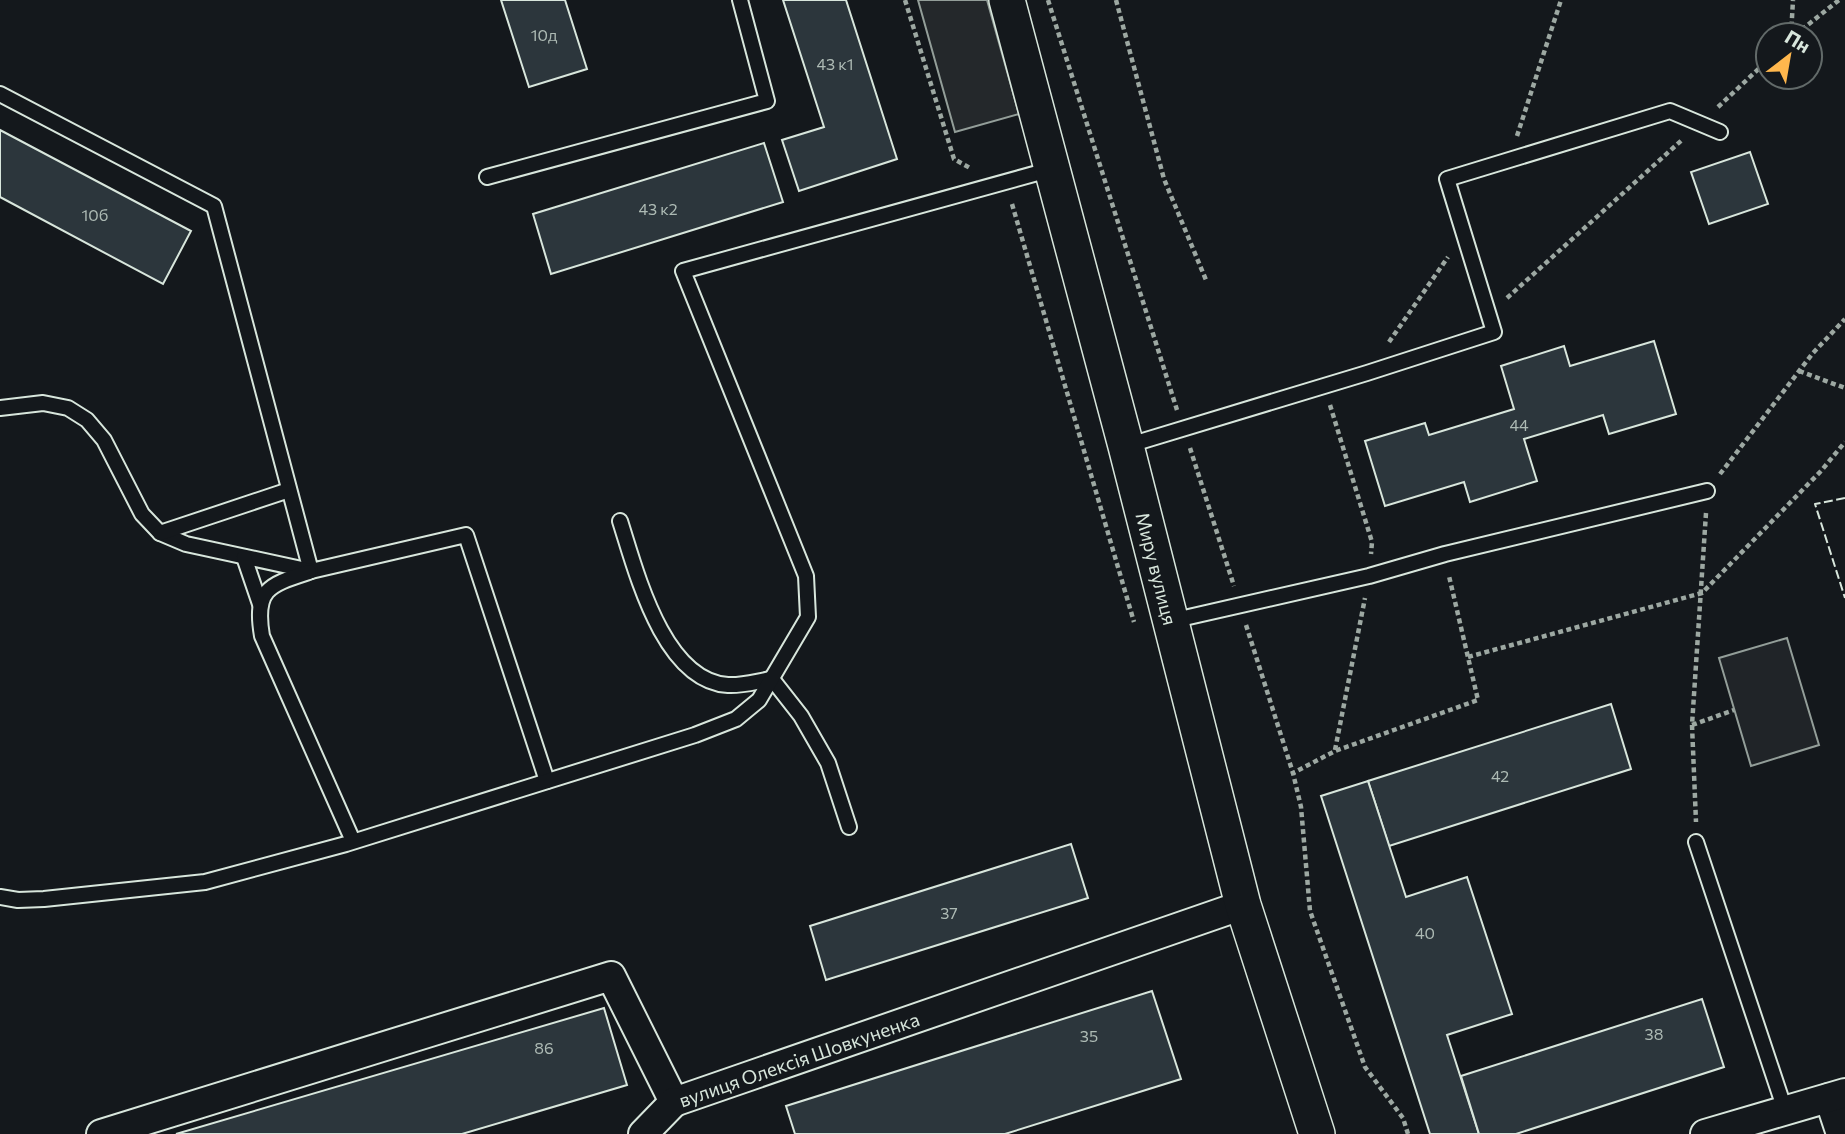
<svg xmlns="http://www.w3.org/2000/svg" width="1845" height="1134" font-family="Commissioner,sans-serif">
<rect width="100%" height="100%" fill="#14181c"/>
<!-- green -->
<polygon fill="#202428" stroke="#939e99" stroke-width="2" points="1787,638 1819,745 1751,766 1719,658"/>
<!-- parking -->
<polygon fill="#24282b" stroke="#939e99" stroke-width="2" points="918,0 987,0 1019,114 955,132"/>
<!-- building -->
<g fill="#2c363c" stroke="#d8e6dc" stroke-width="2">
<polygon points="501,0 565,0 587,69 529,87"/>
<polygon points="783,0 846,0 897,159 799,191 782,140 824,127"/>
<polygon points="0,130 191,231 163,284 0,197"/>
<polygon points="764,143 783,202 551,274 533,214"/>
<polygon points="1750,152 1768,204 1709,224 1691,172"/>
<polygon points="1654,341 1676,414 1609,434 1603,415 1524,439 1537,481 1470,502 1464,482 1385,506 1365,441 1425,423 1429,435 1514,409 1501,366 1564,346 1570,366"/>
<polygon points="1611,704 1631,769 1389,846 1368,781"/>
<polygon points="1368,781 1406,897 1467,877 1512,1014 1447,1035 1479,1134 1430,1134 1321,796"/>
<polygon points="1071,844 1088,898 826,980 810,926"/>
<polygon points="1152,991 1181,1079 1005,1134 795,1134 786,1106"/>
<polygon points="1702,999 1724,1067 1516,1134 1479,1134 1461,1076"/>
<polygon points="604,1008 627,1085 462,1134 176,1134"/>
</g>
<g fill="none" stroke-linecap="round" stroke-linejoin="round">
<!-- service casing -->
<g stroke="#d8e6dc" stroke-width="18">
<g id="service">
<polyline points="0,94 214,206 311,571 466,535 547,781"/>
<polyline points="487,177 767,101 740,0"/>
<polyline points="0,408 43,403 68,408 87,420 104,440 142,514 160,533 186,544 311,571"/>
<polyline points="1126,446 1367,373 1494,332 1447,179 1670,111 1720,132"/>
<path d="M620,521C636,571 663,681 728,685C742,686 758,681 772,679L801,716L828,763L849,827"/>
<polyline points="160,533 289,490"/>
<polyline points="244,557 260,604"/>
<path d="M309,572C269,585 254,589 262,636L353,841"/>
<polyline points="1171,621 1369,576 1445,554 1707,491"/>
<polyline points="1696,842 1785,1110"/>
<polyline points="0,897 18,900 44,899 205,882 346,844 695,735 736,719 759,700 808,617 806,576 683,271 1052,169"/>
</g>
</g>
<!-- minor casing -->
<g stroke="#d8e6dc" stroke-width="32">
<g id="minor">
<polyline points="1829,1098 1841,1134"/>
<path id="s1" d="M101,1134L611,976L674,1102L1243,905"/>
<polyline points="643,1134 674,1102"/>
<polyline points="1705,1134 1845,1093"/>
</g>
</g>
<!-- tertiary casing -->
<g stroke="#d8e6dc" stroke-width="38">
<g id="tertiary">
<path id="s2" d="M1007,0L1126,446L1243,905L1317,1134"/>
</g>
</g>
<!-- path -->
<g stroke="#9da8a2" stroke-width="4.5" stroke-dasharray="5 3.5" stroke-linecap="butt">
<polyline points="905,0 954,159 970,168"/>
<polyline points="1048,0 1177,410"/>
<polyline points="1116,0 1164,179 1206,280"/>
<polyline points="1791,35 1793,0"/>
<polyline points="1795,35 1839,0"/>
<polyline points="1718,107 1768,60"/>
<polyline points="1517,136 1561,0"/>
<polyline points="1012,204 1134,622"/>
<polyline points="1507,298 1683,139"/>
<polyline points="1389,342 1448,257"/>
<polyline points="1799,371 1845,388"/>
<polyline points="1330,405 1372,542 1371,554"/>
<polyline points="1190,448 1234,586"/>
<polyline points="1720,474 1813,353 1845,319"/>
<polyline points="1706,513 1692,725 1734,710"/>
<polyline points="1246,625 1293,773"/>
<polyline points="1468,657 1702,593 1821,471 1845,442"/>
<polyline points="1692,725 1696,822"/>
<polyline points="1335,750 1365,598"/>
<polyline points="1408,1134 1403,1118 1365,1067 1310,911 1301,807 1293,773 1335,751 1478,700 1449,576"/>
</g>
<!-- service -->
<use href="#service" stroke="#14181c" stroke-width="14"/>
<!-- minor -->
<use href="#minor" stroke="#14181c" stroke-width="28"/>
<!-- tertiary -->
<use href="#tertiary" stroke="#14181c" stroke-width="35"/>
<!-- fence -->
<polyline stroke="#d8e6dc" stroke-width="2" stroke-dasharray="9 3.5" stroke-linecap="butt" points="1845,498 1815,504 1845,598"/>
</g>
<g text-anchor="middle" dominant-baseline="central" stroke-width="5" stroke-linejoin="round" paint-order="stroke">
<!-- number labels -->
<g font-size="16" fill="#adbab4">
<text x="544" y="34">10д</text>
<text x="835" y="63">43 к1</text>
<text x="658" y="208">43 к2</text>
<text x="95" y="214">10б</text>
<text x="1519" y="424">44</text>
<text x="1500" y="775">42</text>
<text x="949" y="912">37</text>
<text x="1425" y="932">40</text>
<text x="1654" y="1033">38</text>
<text x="1089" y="1035">35</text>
<text x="544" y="1047">86</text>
</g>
<!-- street labels -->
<g font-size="19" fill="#d8e6dc" stroke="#14181c">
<text stroke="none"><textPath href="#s2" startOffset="588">Миру вулиця</textPath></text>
<text stroke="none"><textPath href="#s1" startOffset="807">вулиця Олексія Шовкуненка</textPath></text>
</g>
</g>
<!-- north arrow -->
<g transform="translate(1789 56) rotate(31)"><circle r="33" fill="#14181c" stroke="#626a69" stroke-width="2"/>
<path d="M0-5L12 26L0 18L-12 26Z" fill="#ffb74d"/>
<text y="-10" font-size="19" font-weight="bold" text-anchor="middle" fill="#d8e6dc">Пн</text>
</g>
</svg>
